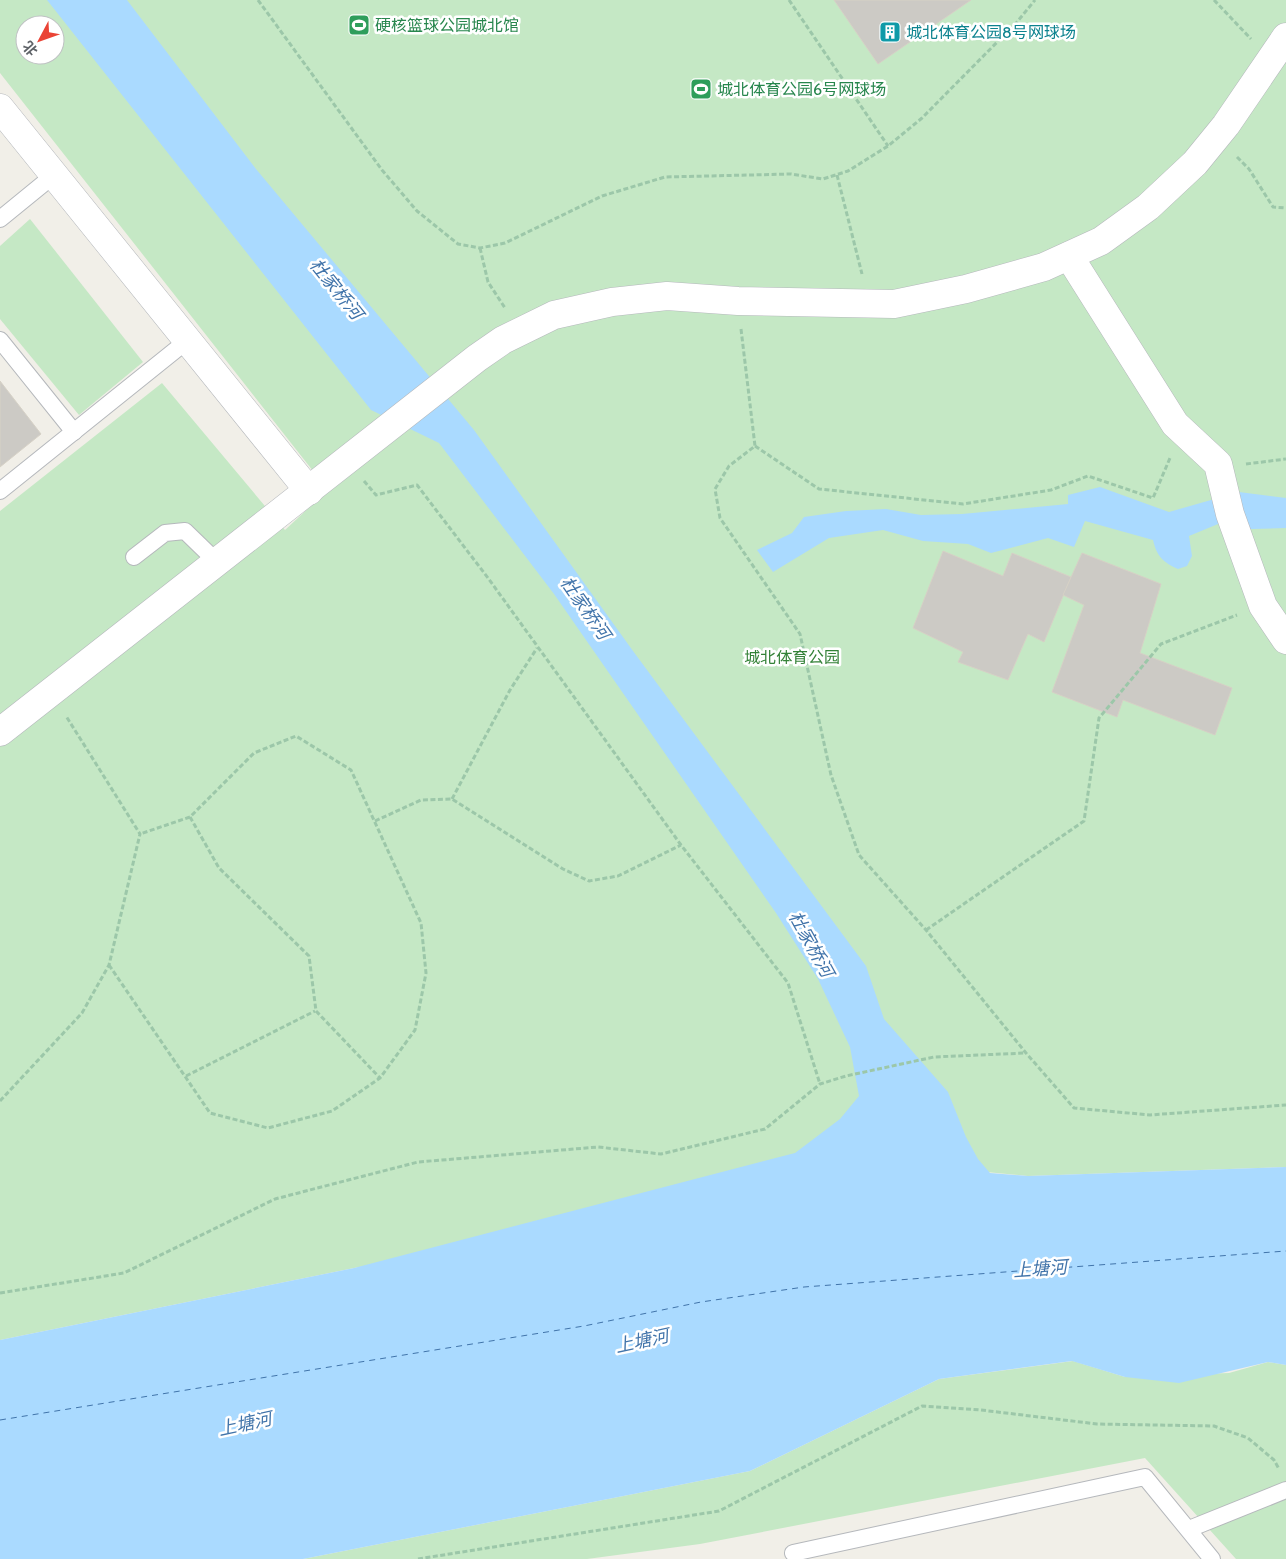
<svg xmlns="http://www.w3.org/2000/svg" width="1286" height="1559" font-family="Cabin,'Noto Sans SC',sans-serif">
<rect width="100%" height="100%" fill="#f1efe8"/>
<!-- green -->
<g fill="#c5e8c5" fill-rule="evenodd">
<path d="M0,0H1286V1167L1028,1176L933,1167L354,1268L0,1340V511L162,383L285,530L328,490L0,73ZM25,25H55V55H25Z"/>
<polygon points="30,219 143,362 79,415 0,319 0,246"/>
<polygon points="1073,1361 1125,1377 1229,1373 1268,1362 1286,1365 1286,1559 1236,1559 1145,1458 700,1544 587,1559 303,1559 750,1471 939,1379"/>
</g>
<!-- water -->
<g fill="#aadaff">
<polygon points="47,0 127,0 256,169 474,430 633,651 866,966 884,1019 948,1092 966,1137 978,1159 990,1173 1028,1176 1286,1167 1286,1365 1268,1362 1179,1383 1125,1377 1072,1361 939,1379 750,1471 303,1559 0,1559 0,1340 354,1268 795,1153 840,1119 859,1096 850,1047 818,979 776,913 554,594 439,443 371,410"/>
<path d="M1100,487L1169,512L1239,492L1286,498V528L1252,529L1218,524L1189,536L1192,556L1187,566L1178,569C1163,562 1157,557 1153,540L1085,521L1074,547L1048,538L991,553L968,544L923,541L883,530L829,538L773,572L757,550L792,533L804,517L846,511L886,509L921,515L962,514L1068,504V495Z"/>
</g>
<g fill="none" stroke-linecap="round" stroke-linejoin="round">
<!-- ferry -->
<polyline stroke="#4174aa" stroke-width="1" stroke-dasharray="6 5" stroke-linecap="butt" points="0,1420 584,1326 701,1302 804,1287 1286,1251"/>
</g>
<!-- building -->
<g fill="#cccac5" stroke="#d6d1c6">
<polygon points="834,0 971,0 878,64"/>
<polygon points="0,381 41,434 0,467"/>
<polygon points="943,551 1003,576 1012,553 1071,577 1044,642 1028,634 1008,680 958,662 963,652 913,628"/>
<polygon points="1082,553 1161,584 1140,653 1232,688 1215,735 1123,700 1117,717 1052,692 1084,605 1063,595"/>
</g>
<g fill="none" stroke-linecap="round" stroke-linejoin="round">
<!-- lane casing -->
<g stroke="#b5b8bc" stroke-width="18">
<g id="lane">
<polyline points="0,219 54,175"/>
<polyline points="0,340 74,432"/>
<polyline points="0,491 188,340"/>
<polyline points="134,557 165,533 185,531 218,563"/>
<polyline points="1189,1529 1286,1490"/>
<polyline points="793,1553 1145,1477 1212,1559"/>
</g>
</g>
<!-- street casing -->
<g stroke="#b5b8bc" stroke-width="29">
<g id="street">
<polyline points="0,108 309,491"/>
<polyline points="1069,256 1175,424 1218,464 1230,514 1263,606 1286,640"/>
<polyline points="0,732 477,358 503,340 554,315 612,302 667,296 738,301 894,304 966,289 1044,267 1101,241 1148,207 1195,163 1226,125 1286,37"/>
</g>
</g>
<!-- path -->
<g stroke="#9cc7a9" stroke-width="3" stroke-dasharray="5 2.5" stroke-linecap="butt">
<polyline points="258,0 382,170 417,211 458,244 480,248 505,243 602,196 665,177 791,174 823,179 848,171 888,146 922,118 1017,22 1035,0"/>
<polyline points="789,0 888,146"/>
<polyline points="1214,0 1251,39"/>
<polyline points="1237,157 1249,169 1273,207 1286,208"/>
<polyline points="837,175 862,274"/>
<polyline points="480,248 488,282 505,308"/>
<polyline points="741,329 755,446 729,466 715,489 720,518 800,634 831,775 859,855 926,930 1026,1053 1074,1108 1150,1115 1286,1105"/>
<polyline points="755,446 819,489 963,504 1051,490 1088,476 1153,498 1170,458"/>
<polyline points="1246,464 1286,459"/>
<polyline points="364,481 376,495 417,485 488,578 681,845 788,983 820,1084"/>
<polyline points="452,799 510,690 537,648"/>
<polyline points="190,817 219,868 309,956 316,1011 380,1078"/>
<polyline points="375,821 421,800 452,799 563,869 589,881 618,876 681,845"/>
<polyline points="926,930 1084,821 1099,718 1161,644 1237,615"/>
<polyline points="109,965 210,1113 268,1128 332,1111 380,1078 415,1030 426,973 421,923 351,770 296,736 254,753 190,817 140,834"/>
<polyline points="186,1076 315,1011"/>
<polyline points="0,1101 82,1013 109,965 140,834 66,716"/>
<polyline points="0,1293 124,1273 275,1199 418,1162 598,1147 661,1154 765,1129 820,1084 846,1076 934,1057 1025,1053"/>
<polyline points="418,1559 719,1511 922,1406 981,1410 1097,1424 1214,1426 1248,1438 1274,1460 1279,1469"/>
</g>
<!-- lane -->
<use href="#lane" stroke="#fff" stroke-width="16"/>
<!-- street -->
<use href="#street" stroke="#fff" stroke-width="28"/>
</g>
<!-- icons -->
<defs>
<g id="stadium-square" transform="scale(1.125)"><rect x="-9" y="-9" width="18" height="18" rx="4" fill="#2e9e5b" stroke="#fff"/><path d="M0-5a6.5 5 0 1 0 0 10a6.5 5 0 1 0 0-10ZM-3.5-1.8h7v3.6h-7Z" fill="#fff"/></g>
<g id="building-square" transform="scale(1.125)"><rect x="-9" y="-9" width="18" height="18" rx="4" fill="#0f9aa8" stroke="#fff"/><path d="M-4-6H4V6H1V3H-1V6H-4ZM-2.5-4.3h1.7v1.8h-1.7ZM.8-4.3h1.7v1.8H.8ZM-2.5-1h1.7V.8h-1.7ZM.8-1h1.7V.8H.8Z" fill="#fff"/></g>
</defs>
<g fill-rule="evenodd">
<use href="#stadium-square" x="359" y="25"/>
<use href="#building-square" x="890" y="32"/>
<use href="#stadium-square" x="701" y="89"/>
</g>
<g text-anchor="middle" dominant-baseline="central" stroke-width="5" stroke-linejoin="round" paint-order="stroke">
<!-- leisure labels -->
<g font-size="16" fill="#27864d" stroke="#fff" text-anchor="start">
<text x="375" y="25">硬核篮球公园城北馆</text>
<text x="717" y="89">城北体育公园6号网球场</text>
</g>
<!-- culture labels -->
<g font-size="16" fill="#0d838f" stroke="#fff" text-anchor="start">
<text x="906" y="32">城北体育公园8号网球场</text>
</g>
<!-- park labels -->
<g font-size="16" fill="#348238" stroke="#fff">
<text x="792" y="657">城北体育公园</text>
</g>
<!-- water labels -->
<g font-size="18" font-style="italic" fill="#4174aa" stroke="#fff">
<text transform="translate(336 289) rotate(51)">杜家桥河</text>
<text transform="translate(585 608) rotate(55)">杜家桥河</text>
<text transform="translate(811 944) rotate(61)">杜家桥河</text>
<text transform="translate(1040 1269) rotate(-4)">上塘河</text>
<text transform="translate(642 1341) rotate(-12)">上塘河</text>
<text transform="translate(245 1424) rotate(-12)">上塘河</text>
</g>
</g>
<!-- north arrow -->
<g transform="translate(40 40) rotate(229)"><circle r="24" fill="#ffffff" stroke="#bfc1c3"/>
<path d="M0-4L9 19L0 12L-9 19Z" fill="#ea4335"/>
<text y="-8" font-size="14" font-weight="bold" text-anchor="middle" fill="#5f6368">北</text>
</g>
</svg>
